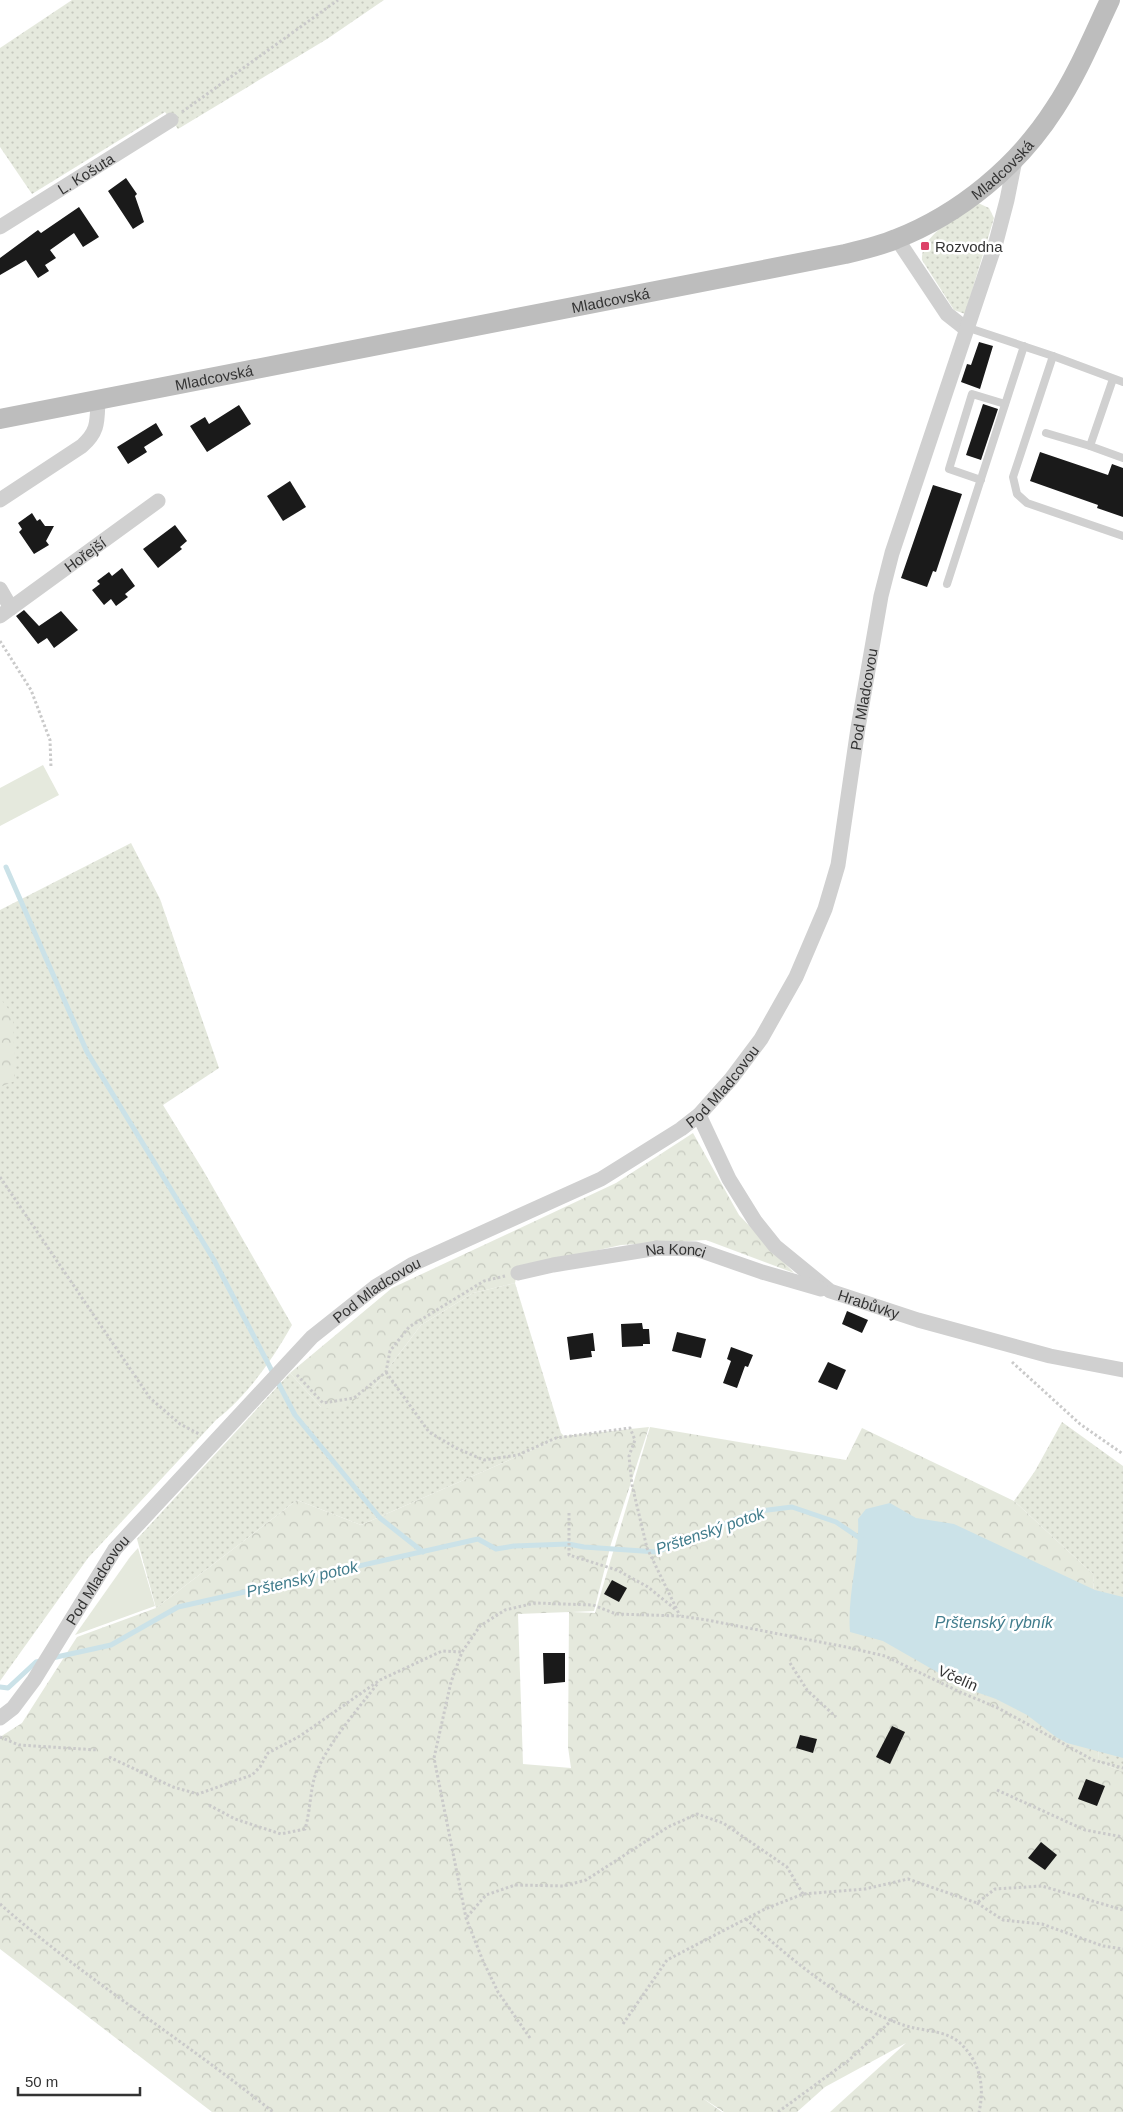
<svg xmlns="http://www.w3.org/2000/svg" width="1123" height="2112" font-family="Helvetica,sans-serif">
<defs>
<pattern id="grass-dots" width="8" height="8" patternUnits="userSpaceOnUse" patternTransform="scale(1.25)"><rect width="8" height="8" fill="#e5e9dd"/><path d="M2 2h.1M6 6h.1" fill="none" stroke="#c5c8be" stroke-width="1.8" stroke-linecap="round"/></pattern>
<pattern id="forest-crowns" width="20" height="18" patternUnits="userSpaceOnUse" patternTransform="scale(1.25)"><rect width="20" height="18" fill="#e5e9dd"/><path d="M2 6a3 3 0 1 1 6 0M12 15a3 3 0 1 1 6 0" fill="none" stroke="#c5c8be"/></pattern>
</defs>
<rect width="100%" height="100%" fill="#fff"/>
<!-- grass -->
<g fill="url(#grass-dots)">
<polygon points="72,0 384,0 327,39 178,129 165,112 32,194 0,147 0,48"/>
<path d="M978,203L989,208L994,218L965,314L954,310L922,260C920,235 959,216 978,203Z"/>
<path d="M131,843L160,899L219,1068L163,1105L203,1170L292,1325C272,1360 248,1395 216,1420L88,1558L0,1681V910Z"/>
<polygon points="515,1283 561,1433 564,1436 361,1525 297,1500 156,1608 137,1539 290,1373 321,1407 374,1387 421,1325 473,1293"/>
<polygon points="1062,1422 1123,1466 1123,1772 1099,1762 1093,1574 1014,1501 1035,1471"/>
</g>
<!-- forest -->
<g fill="url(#forest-crowns)" fill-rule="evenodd">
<polygon points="0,998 13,1015 15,1081 0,1087"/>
<polygon points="693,1133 739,1215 794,1273 706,1240 621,1245 518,1268 515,1283 473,1293 421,1325 374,1387 338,1411 321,1407 290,1373 392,1288 616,1183"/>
<path d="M649,1427L611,1544L594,1611L572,1612L595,1613L650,1427L846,1460L862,1428L1014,1501L1093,1574L1099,1762L1123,1772V2112H830L906,2043L825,2087L797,2112H724L701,2097L722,2112H212L0,1949V1737L22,1723L77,1637L156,1608L297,1500L361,1525L564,1436ZM569,1612L568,1747L571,1768L523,1764L518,1614Z"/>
</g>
<!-- garden -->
<g fill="#e5e9dd">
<polygon points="43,765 59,795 0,826 0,788"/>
<polygon points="138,1548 155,1606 75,1635 130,1557"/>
</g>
<!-- water -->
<path fill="#cbe2e8" d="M890,1503L916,1518L954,1524L1095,1590L1123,1597V1758L1067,1743L1056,1737L1027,1715L996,1699L965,1688L883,1641L850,1632C847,1593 860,1557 858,1519L866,1509Z"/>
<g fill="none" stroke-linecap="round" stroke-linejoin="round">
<!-- stream -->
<g stroke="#cbe2e8" stroke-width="5">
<polyline points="6,867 87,1052 214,1260 295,1415 380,1518 423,1552"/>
<polyline points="52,1658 111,1645 178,1607 478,1539 496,1549 514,1546 568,1544 584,1547 657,1552 753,1512 792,1507 836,1522 864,1541"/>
<polyline points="0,1687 8,1688 36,1662 41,1661"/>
</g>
</g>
<!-- building -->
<g fill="#1a1a1a">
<polygon points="126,178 137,194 135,196 144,222 133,229 108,191"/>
<polygon points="79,207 99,237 83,247 74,233 50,250 56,258 45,265 49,271 38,278 26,260 0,275 0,258 38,230 41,233"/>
<polygon points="979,342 993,346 980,389 961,382 967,364 971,365"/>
<polygon points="983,404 998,409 981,460 966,455"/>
<polygon points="239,405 251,424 207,452 190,426 205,417 209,424"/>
<polygon points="156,423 163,435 144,447 147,452 128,464 117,447"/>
<polygon points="1040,452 1108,475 1112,464 1123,468 1123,517 1097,508 1098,505 1030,481"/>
<polygon points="290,481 306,507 283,521 267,496"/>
<polygon points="933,485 962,494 936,572 933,571 927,587 901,578"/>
<polygon points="32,513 37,521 40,519 45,526 54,526 46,541 49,545 34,554 19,532 22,529 18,523"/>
<polygon points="175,525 187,541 180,547 182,549 158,568 143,549"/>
<polygon points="122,568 135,586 125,594 128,597 116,606 111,599 104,605 92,590 100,584 97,581 109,572 112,576"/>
<polygon points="24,610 39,626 61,611 78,630 54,648 47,638 38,644 16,616"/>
<polygon points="847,1311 868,1320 862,1333 842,1324"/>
<polygon points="642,1323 643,1329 649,1329 650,1344 643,1344 643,1346 622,1347 621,1324"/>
<polygon points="677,1332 706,1339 701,1358 672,1351"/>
<polygon points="593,1333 595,1351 591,1351 592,1357 570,1360 567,1337"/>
<polygon points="731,1347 753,1355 748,1367 745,1366 737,1388 723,1383 731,1361 727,1359"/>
<polygon points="828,1362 846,1370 837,1390 818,1382"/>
<polygon points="612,1580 627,1588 619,1602 604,1594"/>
<polygon points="543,1653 565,1653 565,1682 544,1684"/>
<polygon points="892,1726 905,1732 890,1764 876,1757"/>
<polygon points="800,1735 817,1739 813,1753 796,1748"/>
<polygon points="1086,1779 1105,1786 1097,1806 1078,1799"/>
<polygon points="1041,1842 1057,1855 1045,1870 1028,1858"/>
</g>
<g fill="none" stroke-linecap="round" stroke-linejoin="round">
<!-- path -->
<g stroke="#cacaca" stroke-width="3" stroke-dasharray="2.5 2.5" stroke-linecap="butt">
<polyline points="182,112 338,0"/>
<polyline points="0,641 31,690 50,740 51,768"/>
<polyline points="0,1177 150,1398 180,1424 201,1435"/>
<polyline points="1012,1362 1080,1424 1123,1454"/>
<polyline points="386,1372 429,1432 456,1448 484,1460 518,1455 556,1438 630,1428 635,1440 629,1456 632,1485 647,1548 680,1616"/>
<polyline points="297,1375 323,1403 354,1398 386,1372 390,1351 409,1327 484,1281 505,1276"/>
<polyline points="569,1513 569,1555 617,1570 648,1587 675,1609"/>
<polyline points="790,1663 807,1690 836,1717"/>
<polyline points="0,1737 19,1745 98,1750"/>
<polyline points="109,1757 173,1787 198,1794 252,1775 260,1767 268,1753 300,1736 380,1680 442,1651 462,1652"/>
<polyline points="997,1790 1085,1830 1123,1837"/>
<path d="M209,1805L235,1819L281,1834L305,1829C310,1812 310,1795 314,1779C323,1749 358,1709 378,1683"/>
<polyline points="977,1903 1003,1920 1042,1924 1103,1946 1123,1949"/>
<path d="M0,1904C86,1980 184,2040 273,2112"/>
<polyline points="467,1917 486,1895 515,1885 564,1886 586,1880 668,1827 697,1814 723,1823 787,1867 803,1894"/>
<path d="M746,1919C783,1952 820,1984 864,2008C875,2014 898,2024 910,2027C926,2031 947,2031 960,2043C980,2062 985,2086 979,2112"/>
<polyline points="623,2024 667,1960 765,1909 803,1894 865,1889 908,1879 977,1903 995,1889 1042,1886 1123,1910"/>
<polyline points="530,2038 498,1992 483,1961 466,1918 434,1758 451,1682 462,1652 480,1626 505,1610 535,1603 593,1605 616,1614 680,1616 707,1620 846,1647 885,1656 960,1692 998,1708 1093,1760 1123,1768"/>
<polyline points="778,2112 848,2061 893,2019"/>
</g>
<!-- lane -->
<g stroke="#d0d0d0" stroke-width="8">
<polyline points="975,330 1053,356 1123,382"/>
<polyline points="1053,356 1013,477 1017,494 1027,503 1123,536"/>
<polyline points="1113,379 1090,446 1123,458"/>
<polyline points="1046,433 1090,446"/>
<polyline points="981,480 949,469 972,394 1005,404"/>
<polyline points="947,584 1024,346"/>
</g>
<!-- street -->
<g stroke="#d0d0d0" stroke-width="15">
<path id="s1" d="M0,227L171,120"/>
<polyline points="897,239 947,314 966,329"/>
<path d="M0,500L82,446C99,431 97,421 98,399"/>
<polyline points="0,589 11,608"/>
<path id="s2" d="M0,616L158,501"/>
<path id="s3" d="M699,1115L729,1179L755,1221L775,1246L830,1291L918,1320L1050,1356L1123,1370"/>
<path id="s4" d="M518,1273L553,1265L658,1248L696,1249L762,1272L821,1289"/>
<path id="s5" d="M0,1718L13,1708L34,1680L115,1549L312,1337L375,1287L413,1264L601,1179L681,1129L699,1115L731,1079L761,1039L796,977L825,909L838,865L858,728L881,596L892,553L996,242L1007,200L1015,160"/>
</g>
<!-- secondary -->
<path stroke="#bdbdbd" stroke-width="20" id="s6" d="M0,419L845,254C862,250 880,246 896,239C960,214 1018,166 1055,108C1077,75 1093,36 1110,0"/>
</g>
<!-- markers -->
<rect fill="#dd4269" stroke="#fff" stroke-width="2" x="920" y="241" width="10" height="10" rx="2.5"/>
<g text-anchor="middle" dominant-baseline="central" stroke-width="5" stroke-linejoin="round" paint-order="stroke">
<!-- street labels -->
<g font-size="15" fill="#333" stroke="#fff">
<text stroke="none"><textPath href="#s6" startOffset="1042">Mladcovská</textPath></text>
<text stroke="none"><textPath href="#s1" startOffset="101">L. Košuta</textPath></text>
<text stroke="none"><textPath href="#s6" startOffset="622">Mladcovská</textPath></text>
<text stroke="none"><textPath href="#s6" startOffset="218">Mladcovská</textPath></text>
<text stroke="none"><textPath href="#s2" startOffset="105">Hořejší</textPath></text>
<text stroke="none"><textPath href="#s5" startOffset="1400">Pod Mladcovou</textPath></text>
<text stroke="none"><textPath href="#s5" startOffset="980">Pod Mladcovou</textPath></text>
<text stroke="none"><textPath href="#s4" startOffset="160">Na Konci</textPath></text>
<text stroke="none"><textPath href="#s5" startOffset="575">Pod Mladcovou</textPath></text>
<text stroke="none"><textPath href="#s3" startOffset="264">Hrabůvky</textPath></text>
<text stroke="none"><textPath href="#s5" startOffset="170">Pod Mladcovou</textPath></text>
<text transform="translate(958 1678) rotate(24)">Včelín</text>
</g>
<!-- poi labels -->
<g font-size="15" fill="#333" stroke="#fff" text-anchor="start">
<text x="935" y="246">Rozvodna</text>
</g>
<!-- water labels -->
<g font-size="16" font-style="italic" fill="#417c8c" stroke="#fff">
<text transform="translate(710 1531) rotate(-19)">Prštenský potok</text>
<text transform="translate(302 1579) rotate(-13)">Prštenský potok</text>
<text x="994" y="1622">Prštenský rybník</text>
</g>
</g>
<!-- scale -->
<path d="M18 2087v8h122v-8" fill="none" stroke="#333333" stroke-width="2.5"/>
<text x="25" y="2087" font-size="15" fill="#333333" stroke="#ffffff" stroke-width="4" paint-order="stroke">50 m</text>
</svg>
